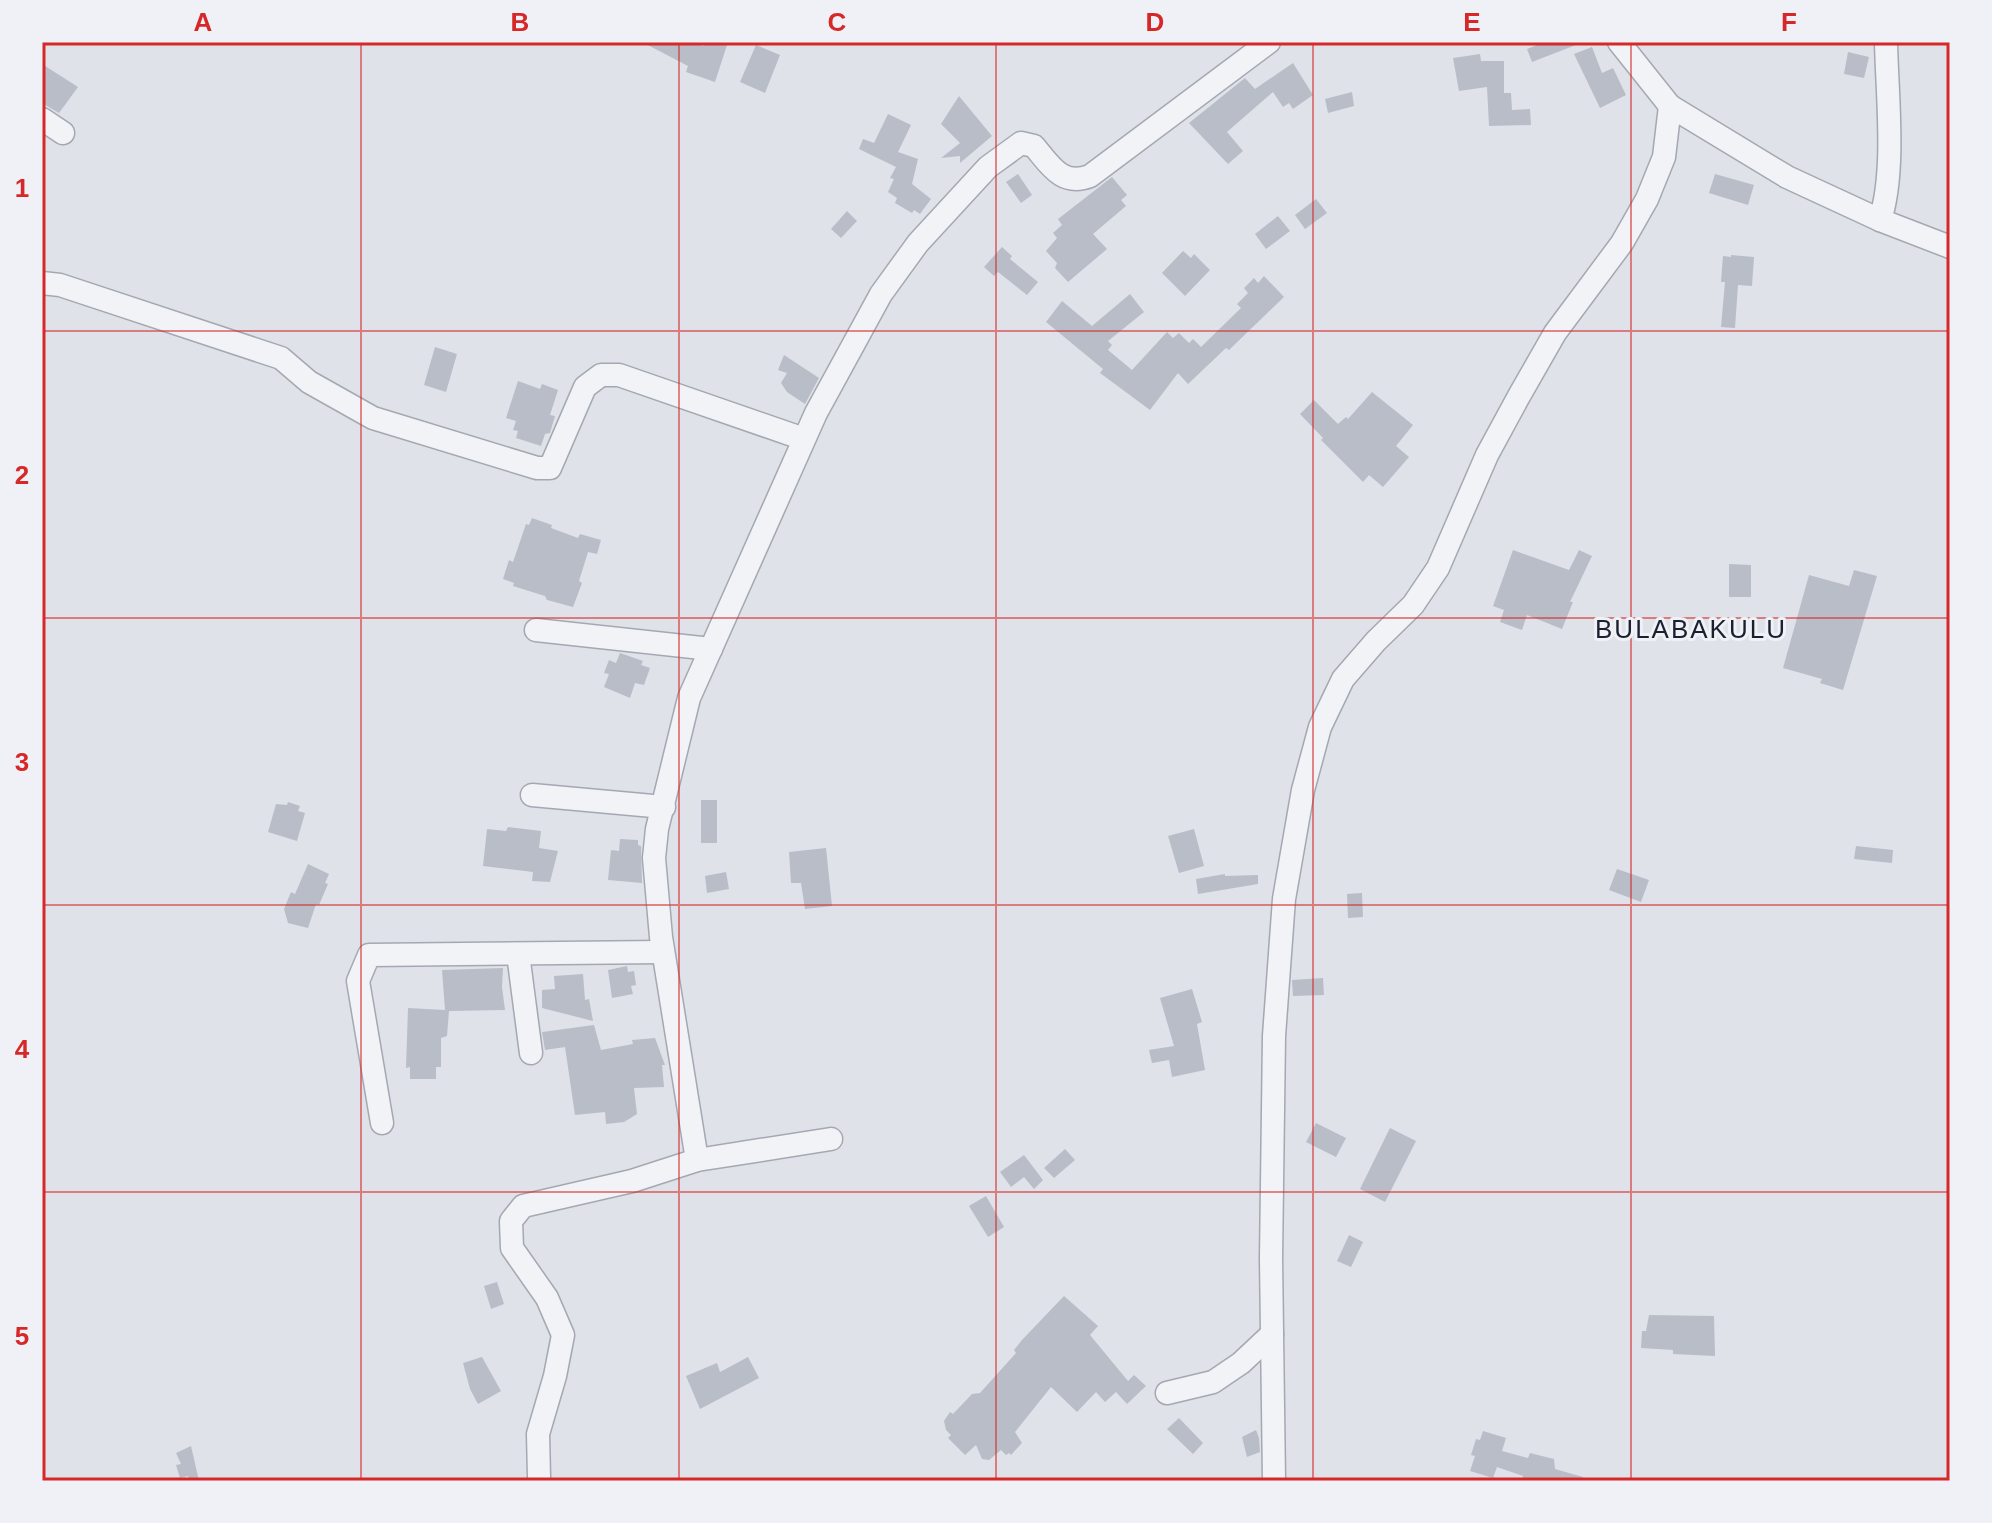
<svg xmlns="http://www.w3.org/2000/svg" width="1992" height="1523" font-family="Arial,sans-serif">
<rect width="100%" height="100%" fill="#dfe2e8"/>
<!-- building -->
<g fill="#b9bdc8">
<polygon points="642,42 691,42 704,46 706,42 717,42 727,45 715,82 686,72 688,66"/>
<polygon points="1545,42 1581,42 1581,43 1532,62 1527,49"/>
<polygon points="756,45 780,55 765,93 740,82"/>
<polygon points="1592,47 1602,73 1613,68 1626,95 1600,108 1574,54"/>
<polygon points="1848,52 1869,57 1864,78 1844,74"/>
<polygon points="1480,54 1481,61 1504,61 1504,93 1511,93 1512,110 1530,109 1531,125 1489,126 1487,87 1459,91 1453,58"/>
<polygon points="1293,63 1313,95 1293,109 1289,103 1283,107 1273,92 1227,132 1243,151 1228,164 1189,123 1245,78 1255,89"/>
<polygon points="42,64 78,87 59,113 42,103"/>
<polygon points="1352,92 1354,106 1328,113 1325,99"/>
<polygon points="959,96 992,136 960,163 960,156 941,158 960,143 941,124"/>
<polygon points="888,114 911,125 898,152 918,159 912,184 931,199 920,214 914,210 912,213 895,203 897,198 888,192 894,179 890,178 896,167 859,149 863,139 874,143"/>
<polygon points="1018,174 1032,195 1021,203 1006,182"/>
<polygon points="1715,174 1754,185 1748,205 1709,193"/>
<polygon points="1112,177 1127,195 1121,200 1126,206 1093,234 1107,249 1068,282 1055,268 1057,263 1046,251 1057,238 1053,233 1062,225 1058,219"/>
<polygon points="1316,199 1327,213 1305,229 1295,215"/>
<polygon points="847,211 857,221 841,238 831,229"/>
<polygon points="1278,216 1290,231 1266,249 1255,234"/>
<polygon points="1002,247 1012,256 1010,259 1038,282 1027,295 998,272 994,276 984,267"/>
<polygon points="1183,251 1191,258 1194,254 1210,270 1185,296 1162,273"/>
<polygon points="1731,255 1754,257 1752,286 1738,285 1735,328 1721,327 1725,282 1721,282 1723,256 1731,257"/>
<polygon points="1264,276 1284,297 1229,350 1226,348 1188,384 1178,373 1150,410 1100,373 1103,369 1046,322 1062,301 1092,326 1130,294 1144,312 1108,341 1112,345 1108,350 1132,370 1167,332 1173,338 1179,333 1189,343 1193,339 1201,347 1241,308 1237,304 1248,293 1244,288 1254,278 1258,283"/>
<polygon points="435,347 457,354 446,392 424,385"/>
<polygon points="784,355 819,378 805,404 787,392 781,383 787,373 778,370"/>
<polygon points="518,381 540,389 542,384 558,390 550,415 555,416 550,433 545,434 541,446 516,438 518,431 513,430 516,421 506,418"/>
<polygon points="1372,392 1413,425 1396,446 1409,457 1383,487 1369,475 1363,482 1321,440 1323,438 1300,414 1314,400 1338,424 1346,417 1348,419"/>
<polygon points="532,518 552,525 551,528 578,538 580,534 601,540 597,554 588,552 579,581 582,583 573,607 547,600 545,596 513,586 514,583 503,579 509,560 513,562 526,524 529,525"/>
<polygon points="1513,550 1569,570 1579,550 1592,556 1570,602 1573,602 1562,629 1527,615 1522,630 1500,622 1504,610 1493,606"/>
<polygon points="1729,564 1751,565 1751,597 1729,597"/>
<polygon points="1854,570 1877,576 1843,690 1820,683 1822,679 1783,668 1809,575 1849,586"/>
<polygon points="620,653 643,661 641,665 650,668 644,685 635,683 630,698 604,687 609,674 604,673 609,660 616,663"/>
<rect x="701" y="800" width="16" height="43"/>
<polygon points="288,802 300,806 298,811 305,813 297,841 268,832 276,804 287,805"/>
<polygon points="508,827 541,831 539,848 558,851 550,882 532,881 533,872 483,866 487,829 506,831"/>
<polygon points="1194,829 1204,866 1179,873 1168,836"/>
<polygon points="620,839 638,840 638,845 641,846 642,883 608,880 611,850 619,851"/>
<polygon points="1856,846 1893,850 1892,863 1854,859"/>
<polygon points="826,848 832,906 805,909 801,883 791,883 789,852"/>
<polygon points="308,864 329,874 325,883 328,884 319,905 316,904 308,928 288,923 284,909 291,892 295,894"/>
<polygon points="1617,869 1649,880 1641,902 1609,890"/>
<polygon points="726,872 729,889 707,893 705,876"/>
<polygon points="1225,874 1225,876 1258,875 1258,884 1198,894 1196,879"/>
<polygon points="1362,893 1363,917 1348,918 1347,894"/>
<polygon points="627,966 628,972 634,971 636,985 631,986 633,994 612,998 608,970"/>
<polygon points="503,968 502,987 505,1010 449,1011 447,1036 441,1038 441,1067 436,1067 436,1079 410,1079 410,1067 406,1068 408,1008 445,1010 442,970"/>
<polygon points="583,974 585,1000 589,999 593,1021 542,1008 542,990 555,989 554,976"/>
<polygon points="1323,978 1324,995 1293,996 1292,980"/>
<polygon points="1192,989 1202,1022 1197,1024 1205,1070 1172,1077 1169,1060 1152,1063 1149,1050 1174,1046 1160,998"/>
<polygon points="594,1025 601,1050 633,1044 632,1040 655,1038 665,1065 662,1065 664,1087 634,1088 637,1114 624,1122 606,1124 605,1112 575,1115 565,1047 545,1050 542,1032"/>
<polygon points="1316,1123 1346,1138 1336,1157 1306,1142"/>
<polygon points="1390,1128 1416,1141 1385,1202 1360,1189"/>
<polygon points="1065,1149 1075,1160 1054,1178 1044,1168"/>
<polygon points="1024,1155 1043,1180 1034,1189 1024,1177 1011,1187 1000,1172"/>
<polygon points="986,1196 1004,1227 988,1237 969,1206"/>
<polygon points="1349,1235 1363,1242 1351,1267 1337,1261"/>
<polygon points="497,1282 504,1304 491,1309 484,1286"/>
<polygon points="1064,1296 1098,1326 1090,1335 1128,1381 1134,1375 1146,1386 1127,1404 1116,1392 1105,1402 1096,1392 1077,1412 1051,1387 1015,1432 1022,1443 1011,1455 1009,1453 1006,1455 1001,1450 989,1460 982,1459 976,1445 965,1455 948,1438 951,1435 946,1430 944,1421 950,1412 953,1414 972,1394 980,1393 1016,1353 1014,1350 1022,1340"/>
<polygon points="1649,1315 1714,1316 1715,1356 1673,1354 1673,1350 1641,1348 1642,1331 1646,1331"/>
<polygon points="482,1357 501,1391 478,1404 470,1389 463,1363"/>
<polygon points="748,1357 759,1378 700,1409 686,1376 717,1363 720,1372"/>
<polygon points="1179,1418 1203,1443 1193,1454 1167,1429"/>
<polygon points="1256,1430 1259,1438 1260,1452 1247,1457 1242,1437"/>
<polygon points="1483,1431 1506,1438 1502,1451 1528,1458 1530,1453 1554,1459 1555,1469 1583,1477 1583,1481 1522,1481 1523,1476 1497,1467 1493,1478 1470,1471 1475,1456 1471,1455 1476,1439 1480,1440"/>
<polygon points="191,1446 194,1459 199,1481 190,1481 188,1476 180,1478 176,1465 181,1464 176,1453"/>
</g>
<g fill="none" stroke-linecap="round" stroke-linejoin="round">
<!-- minor casing -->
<g stroke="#a4a8b2" stroke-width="25">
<g id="minor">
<polyline points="1619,42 1670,106 1787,177 1880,220 1950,247"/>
<polyline points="42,119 63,133"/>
<path d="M1880,220C1896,171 1887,95 1886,42"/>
<polyline points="42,283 60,285 281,358 309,382 373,418 537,468 550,468 585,387 601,375 619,375 804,439"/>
<polyline points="536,630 711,649"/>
<polyline points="532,795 664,807"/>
<polyline points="518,954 531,1053"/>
<polyline points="382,1123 358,981 369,955 663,952"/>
<path d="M697,1160L661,937L654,858L657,829L689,698L816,413L881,294L918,243L988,167L1021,143L1034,146C1050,165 1062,187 1090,176L1269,42"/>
<polyline points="1167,1393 1213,1382 1241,1363 1272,1334"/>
<polyline points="539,1477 538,1434 555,1376 563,1335 547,1298 512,1248 511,1221 523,1206 632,1181 697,1160 831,1139"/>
<polyline points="1274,1481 1271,1258 1274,1036 1284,899 1303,790 1320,727 1343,679 1376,641 1413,605 1438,568 1487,455 1519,396 1555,333 1622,243 1647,199 1664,157 1670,106"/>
</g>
</g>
<!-- minor -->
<use href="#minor" stroke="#f2f3f7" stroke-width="22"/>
</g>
<!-- grid -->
<path fill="none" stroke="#d62828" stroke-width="2" stroke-opacity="0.55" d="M361,42V1481M679,42V1481M996,42V1481M1313,42V1481M1631,42V1481M42,331H1950M42,618H1950M42,905H1950M42,1192H1950"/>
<g text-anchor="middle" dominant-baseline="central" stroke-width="6" stroke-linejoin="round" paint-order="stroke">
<!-- quarter labels -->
<g font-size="26" letter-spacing="2" fill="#1a2030" stroke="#eff1f6">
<text x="1691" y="629">BULABAKULU</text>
</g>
</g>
<!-- border -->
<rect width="1992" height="1523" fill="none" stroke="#eff1f6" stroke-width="88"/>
<rect x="44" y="44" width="1904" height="1435" fill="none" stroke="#d62828" stroke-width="3"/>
<g font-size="26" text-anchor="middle" font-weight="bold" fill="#d62828">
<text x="203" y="31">A</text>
<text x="520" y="31">B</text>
<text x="837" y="31">C</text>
<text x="1155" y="31">D</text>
<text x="1472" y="31">E</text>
<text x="1789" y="31">F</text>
<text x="22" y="197">1</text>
<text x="22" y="484">2</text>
<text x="22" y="771">3</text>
<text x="22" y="1058">4</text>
<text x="22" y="1345">5</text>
</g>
</svg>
